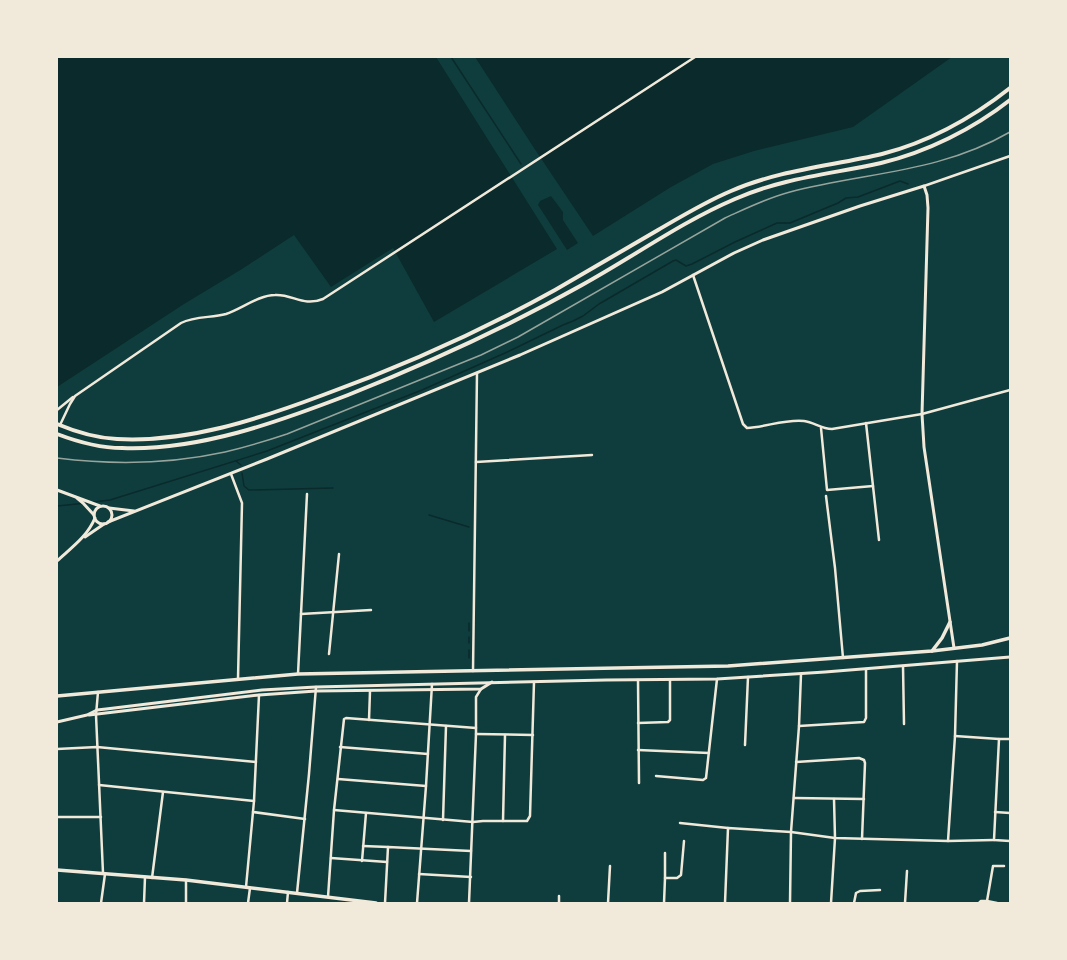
<svg xmlns="http://www.w3.org/2000/svg" width="1067" height="960" font-family="'Varela Round',sans-serif">
<rect width="100%" height="100%" fill="#0f3d3e"/>
<!-- water -->
<g fill="#0a2a2b">
<polygon points="57,57 436,57 557,249 434,322 393,248 331,287 294,235 242,269 184,304 57,387"/>
<polygon points="475,57 952,57 853,127 754,151 713,164 671,187 593,236 534,148"/>
<polygon points="551,196 563,212 563,220 578,243 567,250 538,205 540,201"/>
</g>
<g fill="none" stroke-linecap="round" stroke-linejoin="round">
<!-- stream -->
<g stroke="#0a2a2b" stroke-width="1.5">
<polyline points="451,57 521,164"/>
<polyline points="236,461 241,465"/>
<polyline points="242,473 244,486 249,490 333,488"/>
<polyline points="93,502 110,500 267,451 422,390 505,353 563,325 573,321 583,316 599,304 673,261 676,260 686,266 692,264 735,242 777,223 790,223 838,203 846,198 858,197 900,181 908,184"/>
<polyline points="57,506 87,503"/>
<polyline points="429,515 469,527"/>
<polyline points="469,631 469,623"/>
<polyline points="469,637 469,643"/>
<polyline points="469,658 469,650"/>
</g>
<!-- minor -->
<g stroke="#f1e9da" stroke-width="2.5">
<polyline points="924,186 1010,156"/>
<path d="M693,275L743,424L747,428C766,427 785,419 804,421C814,422 821,429 832,429L922,414L1010,390"/>
<polyline points="57,410 73,397"/>
<polyline points="866,423 879,540"/>
<path d="M60,425L70,404L75,396L181,323C195,316 211,318 226,314C241,309 259,295 275,295C293,294 303,307 323,299L695,57"/>
<polyline points="821,428 827,490 873,486"/>
<polyline points="476,462 592,455"/>
<polyline points="231,474 242,503 238,679"/>
<polyline points="826,496 835,568 843,658"/>
<polyline points="301,614 371,610"/>
<polyline points="329,654 339,554"/>
<polyline points="957,661 955,736 948,841 994,840"/>
<polyline points="903,666 904,724"/>
<polyline points="473,671 477,373"/>
<polyline points="298,674 307,494"/>
<polyline points="638,680 639,783"/>
<polyline points="98,692 96,715 103,873"/>
<polyline points="369,720 370,691"/>
<polyline points="638,723 668,722 670,720 670,680"/>
<polyline points="799,726 864,722 866,718 866,669"/>
<polyline points="476,734 533,735"/>
<polyline points="955,736 999,739"/>
<polyline points="1010,739 999,739 994,840 1010,841"/>
<polyline points="745,745 748,677"/>
<polyline points="340,747 428,754"/>
<polyline points="57,749 97,747 256,762"/>
<polyline points="638,750 709,753"/>
<polyline points="796,762 859,758 864,760 865,763 862,839"/>
<polyline points="656,776 703,780 706,778 717,679"/>
<polyline points="338,779 426,786"/>
<polyline points="99,785 254,801"/>
<polyline points="794,798 864,799"/>
<polyline points="334,810 473,822 483,821 527,821 530,816 534,682"/>
<polyline points="253,812 305,819"/>
<polyline points="995,812 1010,813"/>
<polyline points="57,817 101,817"/>
<polyline points="443,820 446,726"/>
<polyline points="503,821 505,735"/>
<polyline points="680,823 728,828"/>
<polyline points="363,846 388,847"/>
<polyline points="665,853 665,878"/>
<polyline points="331,858 387,862"/>
<polyline points="362,861 366,813"/>
<polyline points="419,874 471,877"/>
<polyline points="152,878 163,792"/>
<polyline points="246,887 254,801 259,695"/>
<polyline points="297,893 309,774 316,687"/>
<polyline points="328,897 334,810 344,719 346,718 476,728"/>
<polyline points="987,901 997,903"/>
<polyline points="101,903 105,874"/>
<polyline points="144,903 145,877"/>
<polyline points="186,903 186,880"/>
<polyline points="248,903 250,888"/>
<polyline points="287,903 288,892"/>
<polyline points="385,903 388,847 471,851"/>
<polyline points="417,903 426,786 432,684"/>
<polyline points="469,903 476,734 476,697 481,689"/>
<polyline points="559,903 559,896"/>
<polyline points="608,903 610,866"/>
<polyline points="664,903 665,878 677,878 681,875 684,841"/>
<polyline points="725,903 728,828 791,832 835,838 948,841"/>
<polyline points="790,903 791,832 799,726 801,674"/>
<polyline points="831,903 835,838 834,799"/>
<polyline points="854,903 856,893 860,891 880,890"/>
<polyline points="905,903 907,871"/>
<polyline points="979,903 981,901 987,901 993,866 1004,866"/>
</g>
<!-- tertiary -->
<g stroke="#f1e9da" stroke-width="3">
<polyline points="57,490 100,506"/>
<polyline points="77,498 83,503 94,515"/>
<circle cx="103" cy="515" r="9"/>
<polyline points="109,508 134,511"/>
<polyline points="108,522 267,459 520,355 662,292 734,253 763,240 860,206 924,186 927,195 928,208 922,414 924,447 954,648"/>
<polyline points="85,537 104,524"/>
<path d="M57,561C71,548 87,537 95,518"/>
<polyline points="89,715 259,695 316,691 481,689 492,682"/>
<polyline points="57,722 87,715 97,710 106,709 262,690 316,687 606,680 717,679 825,672 1010,657"/>
</g>
<!-- secondary -->
<polyline stroke="#f1e9da" stroke-width="3.5" points="57,870 186,880 376,903"/>
<!-- primary -->
<g stroke="#f1e9da" stroke-width="3.5">
<polyline points="932,651 942,638 950,622"/>
<polyline points="57,696 298,674 728,666 932,651 982,645 1010,638"/>
</g>
<!-- trunk -->
<g stroke="#f1e9da" stroke-width="4">
<path d="M57,424C76,432 96,438 117,439C187,443 259,419 323,395C403,366 481,331 555,290C589,270 624,250 658,230C682,216 705,202 731,191C779,170 831,166 882,154C929,142 972,118 1010,88"/>
<path d="M57,434C78,442 100,448 122,448C198,451 278,422 348,395C428,363 507,327 582,285C633,257 681,222 735,199C782,178 832,174 881,163C927,152 973,129 1010,100"/>
</g>
<!-- rail -->
<path stroke="#97a49c" stroke-width="1.5" d="M57,458C113,465 170,464 225,452C246,447 266,441 287,434L481,355L518,337L725,218C747,208 767,198 790,192C867,172 939,173 1010,132"/>
</g>
<!-- border -->
<rect width="1067" height="960" fill="none" stroke="#f1e9da" stroke-width="116"/>
</svg>
